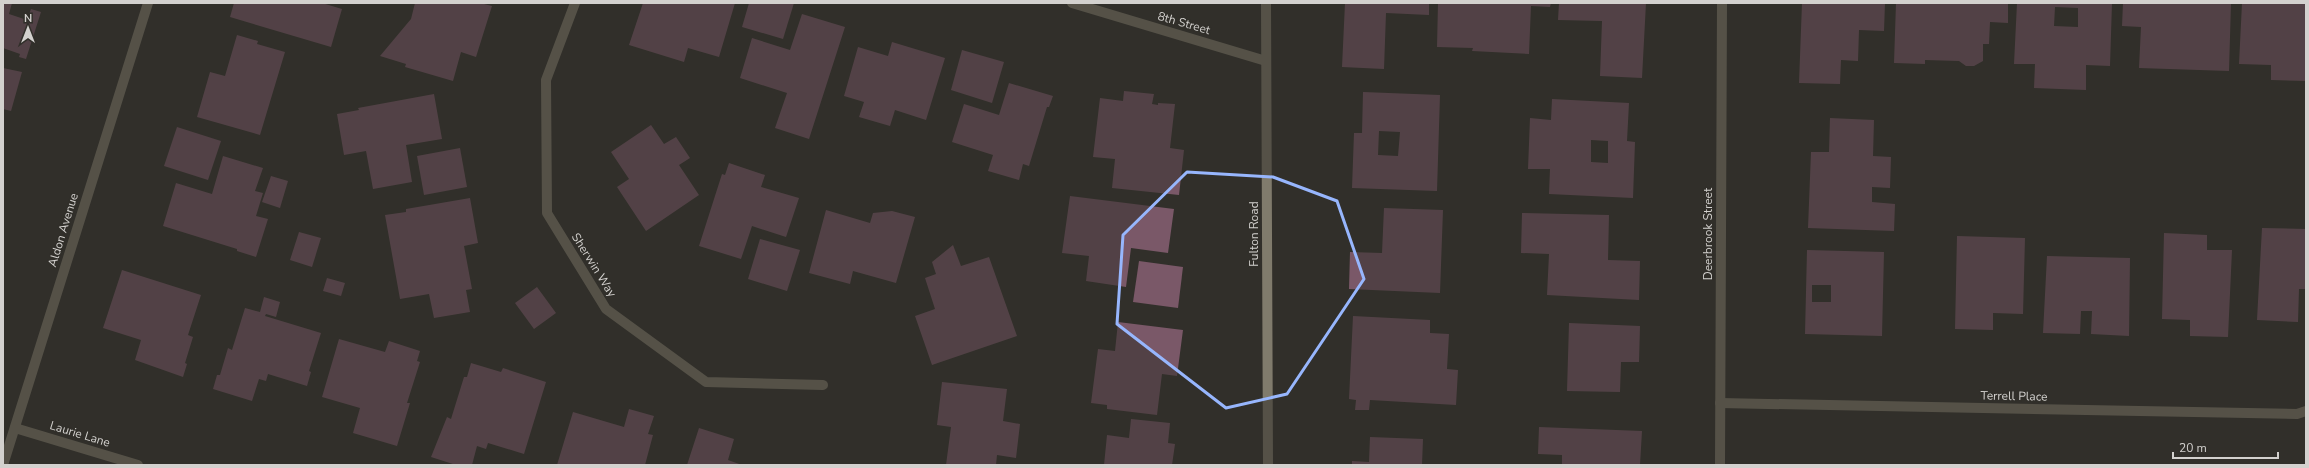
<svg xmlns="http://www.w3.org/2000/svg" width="2309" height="468" font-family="'Nunito Sans',sans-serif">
<rect width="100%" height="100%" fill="#312f2a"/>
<!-- building -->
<g fill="#7a5868" fill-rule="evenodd">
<polygon points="3,3 12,3 9,14 27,20 31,9 41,12 26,59 19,57 20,54 3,48"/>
<polygon points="234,3 322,3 342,9 331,47 230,17"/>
<polygon points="415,3 480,3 492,6 476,57 461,52 453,81 405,67 406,64 380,56 411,19"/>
<polygon points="643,3 735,3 719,57 688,48 684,62 629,45"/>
<polygon points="749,3 794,3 783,39 742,27"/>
<polygon points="1345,3 1429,3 1429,15 1386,13 1384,69 1342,67"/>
<polygon points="1438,3 1551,3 1550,7 1531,6 1529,54 1472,51 1473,48 1437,47"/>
<polygon points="1559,3 1646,3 1642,78 1600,76 1602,21 1558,20"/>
<polygon points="1802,3 1885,3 1884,31 1859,30 1858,61 1841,60 1840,84 1799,83"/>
<polygon points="1896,3 2008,3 2008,23 1990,22 1989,44 1983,44 1983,61 1974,66 1966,66 1959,61 1925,60 1925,64 1894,63"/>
<path d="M2017,3H2112L2110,66L2086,65V90L2034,88L2035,64H2014ZM2055,7L2078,8V27L2054,26Z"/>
<polygon points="2123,3 2231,3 2229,71 2139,68 2141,27 2122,26"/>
<polygon points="2242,3 2306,4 2306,81 2271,80 2271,65 2239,64"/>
<polygon points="802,14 845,27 809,139 775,128 787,93 740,78 752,38 790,50"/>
<polygon points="237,35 258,41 257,44 285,52 260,135 197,117 210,72 225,76"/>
<polygon points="892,42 945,58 926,120 895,110 890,126 859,117 864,102 844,96 858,47 888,56"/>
<polygon points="962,50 1004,62 992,103 951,90"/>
<polygon points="3,68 22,72 11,111 3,109"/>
<polygon points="1009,83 1053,96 1049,107 1047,107 1029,166 1023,164 1019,180 988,171 993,155 952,142 964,104 999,115"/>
<polygon points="1124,91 1154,94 1152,104 1158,105 1158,103 1175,104 1170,148 1184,150 1179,195 1112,188 1115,159 1093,157 1100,98 1123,101"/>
<path d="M1363,92L1440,95L1437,191L1352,188L1354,133H1362ZM1379,131L1400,132L1398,156L1378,155Z"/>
<polygon points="434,94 442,139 406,145 412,182 373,189 366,151 344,155 337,114 359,110 358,108"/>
<path d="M1552,99L1629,103L1627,141L1635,142L1633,198L1549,194L1550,169H1528L1530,118L1551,120ZM1591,140L1608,141V163L1591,162Z"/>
<polygon points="1830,118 1874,120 1873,156 1891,157 1890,188 1872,187 1872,202 1895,204 1894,231 1808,228 1811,152 1829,152"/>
<polygon points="651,125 664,144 676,137 690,158 679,165 699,195 646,231 617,187 629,179 611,152"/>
<polygon points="177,127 221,141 208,180 164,166"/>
<polygon points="460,148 467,187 424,195 417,156"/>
<polygon points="223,156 263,168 255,191 263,193 256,216 268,219 256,257 237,251 237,249 163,226 176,183 212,194"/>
<polygon points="729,163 765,175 761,187 799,198 786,237 752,226 741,259 699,246 722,174 725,175"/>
<polygon points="271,176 288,181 280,208 262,202"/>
<polygon points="1070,196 1174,209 1168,253 1131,248 1126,287 1086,281 1089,256 1062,253"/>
<polygon points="470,198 478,243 464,246 472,289 466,290 470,312 434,318 429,294 400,299 385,215 406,212 406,209"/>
<polygon points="1384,208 1443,210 1440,293 1349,289 1350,252 1382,253"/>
<polygon points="826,210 870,223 873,213 892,211 915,217 896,283 853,271 850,284 809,273"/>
<polygon points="1522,213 1609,215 1608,260 1640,261 1639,300 1547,295 1549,254 1521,253"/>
<polygon points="2262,228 2306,229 2306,289 2299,289 2298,322 2257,320"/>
<polygon points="299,232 321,238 312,267 290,260"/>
<polygon points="2164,233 2207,235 2207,250 2232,250 2228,337 2190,336 2190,320 2162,319"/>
<polygon points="1957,236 2025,238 2023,314 1993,313 1993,330 1955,329"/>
<polygon points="760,239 800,250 787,291 748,279"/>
<polygon points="953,245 961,266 989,257 1017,336 932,365 915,316 935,309 925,278 936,274 932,262"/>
<path d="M1807,250L1884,252L1882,336L1805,334ZM1812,285H1831V302H1812Z"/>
<polygon points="2047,256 2130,258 2129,336 2091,334 2092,311 2081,311 2080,334 2043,333"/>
<polygon points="1139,261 1183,267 1178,308 1133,302"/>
<polygon points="122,270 201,295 188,335 193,337 185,363 187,364 183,377 135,360 141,340 103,328"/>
<polygon points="327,278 345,283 341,296 323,291"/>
<polygon points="537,287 556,313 534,329 515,303"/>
<polygon points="264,297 280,302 276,317 266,314 265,316 321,333 309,371 311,372 307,386 268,374 266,381 259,379 252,401 213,389 217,375 220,375 228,348 232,350 245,308 260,312"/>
<polygon points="1353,316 1430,320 1430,333 1449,334 1447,369 1458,370 1456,405 1370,400 1369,410 1355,410 1356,400 1349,399"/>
<polygon points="1118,322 1183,330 1177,376 1162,374 1157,415 1107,409 1107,405 1091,403 1098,349 1115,351"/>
<polygon points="1569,323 1640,326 1639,362 1621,362 1620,392 1567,391"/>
<polygon points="339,339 385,352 389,341 420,351 417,361 420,362 407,403 410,403 397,446 353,433 360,408 322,397"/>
<polygon points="471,363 501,372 503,368 546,382 524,454 488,443 486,449 477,446 472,465 456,465 431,457 447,417 451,419 464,377 467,377"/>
<polygon points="942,382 1007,389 1003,421 1020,424 1016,458 997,455 996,465 946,465 951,427 937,425"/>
<polygon points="629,409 654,416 648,434 653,435 645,465 557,465 573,412 624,427"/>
<polygon points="1131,419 1170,423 1168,443 1175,444 1172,465 1104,465 1107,435 1129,438"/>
<polygon points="1539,427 1642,431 1640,465 1562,465 1562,455 1538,454"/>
<polygon points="699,428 734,439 728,460 742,465 687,465"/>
<polygon points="1370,437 1423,439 1422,465 1352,465 1352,461 1369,462"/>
</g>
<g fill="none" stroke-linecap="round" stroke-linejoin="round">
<!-- minor -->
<g stroke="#807b6c" stroke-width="10">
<polyline points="575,3 546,80 547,213 606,309 706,382 823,385"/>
<polyline points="1072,3 1266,61"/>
<polyline points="1266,3 1268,465"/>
<polyline points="1720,403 2297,414 2306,411"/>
<polyline points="15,428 138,465"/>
<polyline points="3,465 148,3"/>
<polyline points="1720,465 1722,3"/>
</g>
</g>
<!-- marked area -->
<path d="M0 0H2309V468H0ZM1187,172L1273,177L1337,201L1364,279L1287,394L1226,408L1117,324L1123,235Z" fill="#312f2a" fill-opacity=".55" fill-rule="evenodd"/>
<path fill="none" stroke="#97b6fd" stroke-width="3" stroke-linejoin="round" d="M1187,172L1273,177L1337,201L1364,279L1287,394L1226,408L1117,324L1123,235Z"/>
<g text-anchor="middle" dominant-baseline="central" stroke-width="3" stroke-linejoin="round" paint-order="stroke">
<!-- street labels -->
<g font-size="12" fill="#d3d1ce" stroke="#312f2a">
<text transform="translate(1184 23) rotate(16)">8th Street</text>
<text transform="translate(63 230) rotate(-73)">Aldon Avenue</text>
<text transform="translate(1254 234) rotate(-90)">Fulton Road</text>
<text transform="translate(1708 234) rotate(-90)">Deerbrook Street</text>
<text transform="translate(594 265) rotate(58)">Sherwin Way</text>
<text transform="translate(2014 396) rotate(1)">Terrell Place</text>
<text transform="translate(80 434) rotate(17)">Laurie Lane</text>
</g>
</g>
<!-- border -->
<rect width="2309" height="468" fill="none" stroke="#d3d1ce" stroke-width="8"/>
<!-- north arrow -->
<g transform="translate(28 28)" stroke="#312f2a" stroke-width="3" paint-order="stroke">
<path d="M0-3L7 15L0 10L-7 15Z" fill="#d3d1ce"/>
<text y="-6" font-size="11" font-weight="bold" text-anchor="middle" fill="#d3d1ce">N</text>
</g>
<!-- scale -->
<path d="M2173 452v6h105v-6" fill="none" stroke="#d3d1ce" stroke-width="2"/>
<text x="2179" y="452" font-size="12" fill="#d3d1ce" stroke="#312f2a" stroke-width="3" paint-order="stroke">20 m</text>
</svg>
